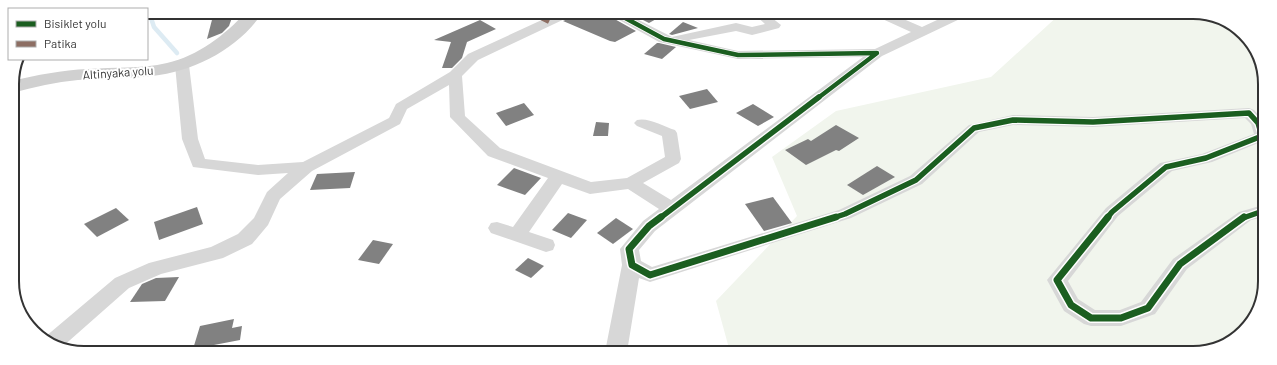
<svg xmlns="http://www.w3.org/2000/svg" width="1277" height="365" font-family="Barlow,sans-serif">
<rect width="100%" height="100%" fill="#fff"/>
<!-- green -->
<polygon fill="#f1f5ed" points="1060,14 1211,14 1247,36 1264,71 1263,299 1240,335 1197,353 730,352 716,301 797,216 772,157 836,111 991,77"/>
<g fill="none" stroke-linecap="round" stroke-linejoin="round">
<!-- stream -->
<polyline stroke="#ddebf3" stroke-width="4.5" points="149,12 154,27 177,53"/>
</g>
<!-- building -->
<g fill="#818181">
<polygon points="214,12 234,12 229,26 222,33 207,39"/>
<polygon points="574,13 609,13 611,17 636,31 615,42 610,41 563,21 572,17"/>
<polygon points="629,13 667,13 649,23"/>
<polygon points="480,20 496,29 467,42 462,58 452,68 442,68 451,42 434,40"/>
<polygon points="683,22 698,28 672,35 669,34"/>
<polygon points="657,43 659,43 676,47 662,59 644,54"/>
<polygon points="707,89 718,102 690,109 679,96"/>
<polygon points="524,103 534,115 506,126 496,113"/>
<polygon points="753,104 774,117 758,126 736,113"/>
<polygon points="596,122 609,123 608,136 593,136"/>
<polygon points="836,125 859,138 839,151 836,150 806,165 785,150 808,139 811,141"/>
<polygon points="877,166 895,177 863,195 847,185"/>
<polygon points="514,168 541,178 525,195 497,185"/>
<polygon points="355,172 350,188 310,190 317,174"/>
<polygon points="773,197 792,223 764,231 745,204"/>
<polygon points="197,207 203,224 159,240 154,222"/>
<polygon points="116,208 129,220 97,237 84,224"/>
<polygon points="568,213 587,220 571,238 552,230"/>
<polygon points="616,218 633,229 613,244 597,233"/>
<polygon points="373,240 393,244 379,264 358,260"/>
<polygon points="528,258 544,266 531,278 515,270"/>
<polygon points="179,277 165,301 130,302 142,284 156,278"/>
<polygon points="234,319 232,328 242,326 240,340 193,349 200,326"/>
</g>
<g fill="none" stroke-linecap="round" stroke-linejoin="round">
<!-- street -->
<path fill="#d7d7d7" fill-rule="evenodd" d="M557,13H573L571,16L478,60L462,76L465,116L500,148L591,182L627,178L665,157L662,136L637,126L634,123L637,120C648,117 663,126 675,130L677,133L681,159L679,163L643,183L671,200L863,57L738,59L659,42L612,16L610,13H625L672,37L736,23L752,27L765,24L756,16L758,13H766L781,25L779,28L752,35L736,31L689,40L738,51L875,49L911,32L878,17L876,14H892L922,27L950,14H966L964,17L882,56L655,231L639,250L641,261L652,267L839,210L910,176L969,125L1013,115L1093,117L1249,108L1254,110L1263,120V141L1212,162L1172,171L1118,216L1068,281L1078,299L1095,310H1120L1141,302L1173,259L1239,212L1263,205V217L1251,220L1187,269L1155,314L1121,326H1091L1084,324L1064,311L1047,280L1106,208L1160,163L1202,154L1254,134L1251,124L1245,118L1093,127L1013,125L979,132L922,184L851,218L650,282L639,278L627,352H605L622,265L620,249L643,221L659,209L628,189L590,194L562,184L529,232L553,240L555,245L553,250L546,252L491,233L488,228L491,223L497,222L513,227L548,178L488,156L450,117L449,85L407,109L400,124L312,171L280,199L268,225L252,244L223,258L161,274L129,288L61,348L45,337L115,278L149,263L211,247L238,234L254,218L267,192L288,173L258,175L193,167L182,139L175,65L177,62L182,61L187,62L189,65L198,139L205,159L258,165L303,162L389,118L396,104L450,72L468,54Z"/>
<!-- secondary -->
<path fill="#d0d0d0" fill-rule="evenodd" d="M246,12H263C238,49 195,71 152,76C127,79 103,78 78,80C56,82 34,87 12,93V81C37,75 62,70 88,69C114,67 141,69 167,63C198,56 225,35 246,12Z"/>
<!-- quiet -->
<polyline stroke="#8d6e63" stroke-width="4" stroke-dasharray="8 4" stroke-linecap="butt" points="531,13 549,22"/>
<!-- cycleway-far2 casing -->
<g stroke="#fff" stroke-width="6">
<polyline id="cycleway-far2" points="616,13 664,39 738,55 877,53 818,98"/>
</g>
<!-- cycleway-far1 casing -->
<g stroke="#fff" stroke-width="8">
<g id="cycleway-far1">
<polyline points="660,218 819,97"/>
<polyline points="833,218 845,214 916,180 974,128 1013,120 1093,122 1249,113 1258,123 1262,136 1206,158 1166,167 1112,212 1107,218"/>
<polyline points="1243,218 1263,211"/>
</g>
</g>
<!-- cycleway casing -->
<g stroke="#fff" stroke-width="10">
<g id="cycleway">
<polyline points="661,217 649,226 629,249 632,265 650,275 836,217"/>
<polyline points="1108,217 1057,280 1071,305 1091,318 1121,318 1148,308 1180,264 1244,217"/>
</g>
</g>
<!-- cycleway-far2 -->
<use href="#cycleway-far2" stroke="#1b5e20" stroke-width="4.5"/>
<!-- cycleway-far1 -->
<use href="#cycleway-far1" stroke="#1b5e20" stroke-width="5.5"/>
<!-- cycleway -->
<use href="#cycleway" stroke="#1b5e20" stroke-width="7"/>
</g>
<g text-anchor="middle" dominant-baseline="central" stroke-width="4" stroke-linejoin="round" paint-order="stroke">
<!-- street labels -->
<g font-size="12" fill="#333" stroke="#fff">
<text transform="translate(118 72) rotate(-4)">Altinyaka yolu</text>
</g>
</g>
<!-- crop -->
<path d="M0 0H1277V365H0ZM84 19H1193A65 65 0 0 1 1258 84V281A65 65 0 0 1 1193 346H84A65 65 0 0 1 19 281V84A65 65 0 0 1 84 19Z" fill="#fff" fill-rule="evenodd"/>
<path fill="none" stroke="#333" stroke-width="2" d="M84 19H1193A65 65 0 0 1 1258 84V281A65 65 0 0 1 1193 346H84A65 65 0 0 1 19 281V84A65 65 0 0 1 84 19Z"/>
<!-- legend -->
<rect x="8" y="8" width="140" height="52" fill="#ffffff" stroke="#adadad"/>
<rect x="16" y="21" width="20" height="6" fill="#1b5e20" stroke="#adadad"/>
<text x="44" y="28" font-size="12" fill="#333333">Bisiklet yolu</text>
<rect x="16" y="41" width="20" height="6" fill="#8d6e63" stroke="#adadad"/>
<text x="44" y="48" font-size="12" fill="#333333">Patika</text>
</svg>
